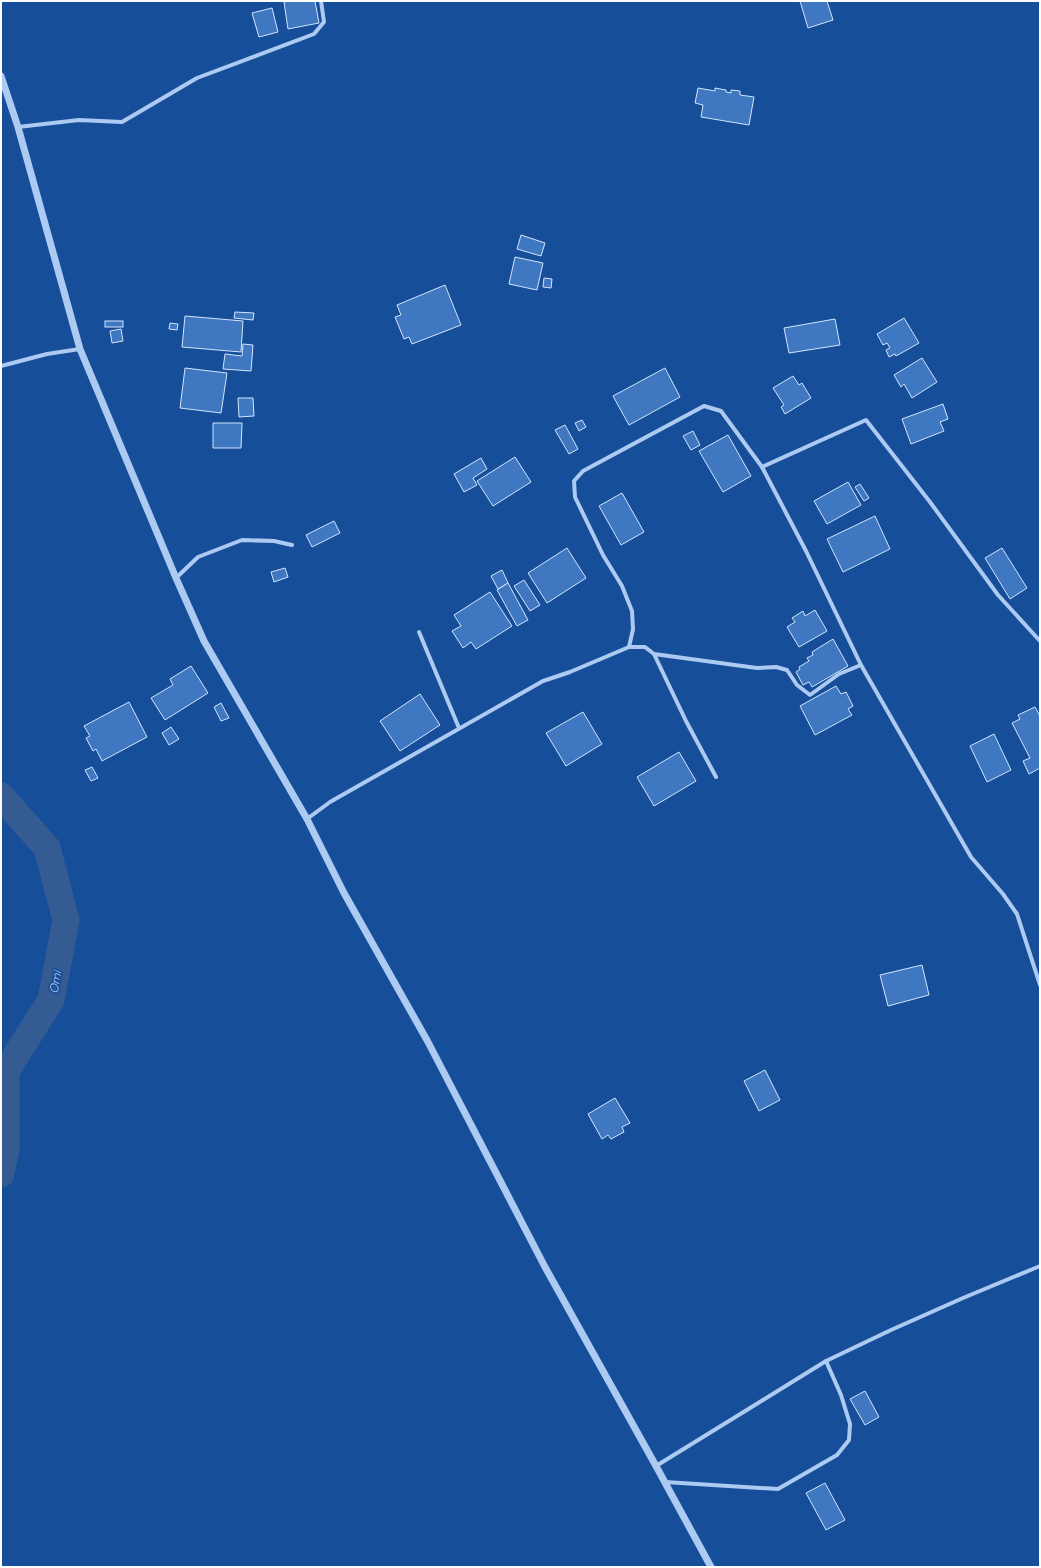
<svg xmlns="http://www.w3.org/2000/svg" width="1041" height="1568" font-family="Quicksand,sans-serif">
<rect width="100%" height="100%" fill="#174e9a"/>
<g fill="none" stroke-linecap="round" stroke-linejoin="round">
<!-- river -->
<polyline stroke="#345c93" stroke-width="27" points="1,796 47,848 66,920 51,1000 6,1071 6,1149 1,1174"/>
</g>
<!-- building -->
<g fill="#3f77c1" stroke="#d3e5fc">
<polygon points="290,1 315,1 319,23 288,29 284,2"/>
<polygon points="800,1 827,1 833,20 808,28"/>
<polygon points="272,8 278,32 259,37 252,13"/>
<polygon points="698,88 715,91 715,88 726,90 726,92 731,93 731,90 740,91 740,95 754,97 749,125 701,117 703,105 695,103"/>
<polygon points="521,235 545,243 541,256 517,249"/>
<polygon points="515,257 543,263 537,290 509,284"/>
<polygon points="544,278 552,279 551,288 543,287"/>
<polygon points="445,285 461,325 412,344 409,337 404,339 395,317 401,315 397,305"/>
<polygon points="235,312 254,313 253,320 234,318"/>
<polygon points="185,316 243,321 241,352 182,347"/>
<polygon points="904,318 919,343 896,356 895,354 889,357 886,350 890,348 887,343 883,345 877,334"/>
<polygon points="835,319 840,345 789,353 784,328"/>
<rect x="105" y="321" width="18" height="6"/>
<polygon points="170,323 178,324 177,330 169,329"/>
<polygon points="121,329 123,341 112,343 110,331"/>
<polygon points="243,344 253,345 251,371 223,369 225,354 242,356"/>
<polygon points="922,358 937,382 912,398 904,384 901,387 894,375"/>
<polygon points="185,368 227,373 221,413 180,408"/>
<polygon points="665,368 680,397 629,425 613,396"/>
<polygon points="793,376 799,385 802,383 811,398 785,414 781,407 784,405 773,388"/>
<polygon points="238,398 253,398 254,416 239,417"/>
<polygon points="943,404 948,419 940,422 944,431 911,444 902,419"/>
<polygon points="582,420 586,427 579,431 575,423"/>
<polygon points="213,423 242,423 241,448 213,448"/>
<polygon points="565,425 578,449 569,454 555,430"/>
<polygon points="693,431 700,445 691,450 683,436"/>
<polygon points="728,435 751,476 723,492 699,451"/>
<polygon points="515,457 531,482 493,506 477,481"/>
<polygon points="481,458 487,469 473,478 477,485 464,492 454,474"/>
<polygon points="848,482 861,505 827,524 814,501"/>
<polygon points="860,484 869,498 864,501 855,487"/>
<polygon points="622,493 644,532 621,545 599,506"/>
<polygon points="875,516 890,549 843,572 827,539"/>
<polygon points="334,521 340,533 312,547 306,535"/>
<polygon points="567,548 586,578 547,603 528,573"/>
<polygon points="1002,548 1027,588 1010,599 985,558"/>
<polygon points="285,568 288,577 274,582 271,572"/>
<polygon points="502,570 508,583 498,589 491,576"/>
<polygon points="524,580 540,605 530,611 514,586"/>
<polygon points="508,583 528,620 517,626 497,590"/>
<polygon points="490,592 512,626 476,649 471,642 463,648 452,631 461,626 454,615"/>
<polygon points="815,610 827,631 799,647 787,627 795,622 792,618 803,611 805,616"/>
<polygon points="833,639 848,666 812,687 809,682 803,685 796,672 800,669 799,667 809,661 807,658 813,655 812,652"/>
<polygon points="191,666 208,693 165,720 151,698 173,685 170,679"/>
<polygon points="836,686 841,694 846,692 853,706 848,709 852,715 815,735 800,706"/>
<polygon points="420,694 440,725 400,751 380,721"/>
<polygon points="129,702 147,737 102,761 96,749 93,751 86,738 90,736 84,726"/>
<polygon points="221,703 229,718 221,721 214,707"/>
<polygon points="1035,707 1040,716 1040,768 1029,774 1023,761 1030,758 1012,723 1020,719 1018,715"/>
<polygon points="583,712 602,744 566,766 546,733"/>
<polygon points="171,727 179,739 169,745 162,733"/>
<polygon points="994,734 1011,770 987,782 970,746"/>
<polygon points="679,752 696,781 654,806 637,777"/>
<polygon points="92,767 98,778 91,781 85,770"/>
<polygon points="922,965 929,995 888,1006 880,975"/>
<polygon points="765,1070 780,1100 759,1111 744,1081"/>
<polygon points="615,1098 630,1123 622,1127 624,1132 611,1139 608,1135 602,1139 588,1114"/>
<polygon points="865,1391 879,1417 865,1425 850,1399"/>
<polygon points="825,1483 845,1520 826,1530 806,1493"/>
</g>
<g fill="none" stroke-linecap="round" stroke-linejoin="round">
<!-- minor -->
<g stroke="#accaf2" stroke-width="4">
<polyline points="18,127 79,120 122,122 197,78 314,34 324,22 321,1"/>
<polyline points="1,366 47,354 80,349"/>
<polyline points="762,467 866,420 930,502 998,595 1040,641"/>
<polyline points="176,578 198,557 242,540 274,541 292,545"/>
<polyline points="419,632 459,728"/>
<polyline points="629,647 633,629 632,611 622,586 603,555 575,497 574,481 583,471 704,406 721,411 762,467 806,551 861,665 971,857 1003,894 1017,914 1040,985"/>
<polyline points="654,654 757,668 776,667 787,670 797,685 810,695 839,674 861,665"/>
<polyline points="307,819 330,802 543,681 570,672 629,647 645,647 654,654 686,721 716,777"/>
<polyline points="656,1466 826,1361 891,1330 963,1298 1040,1266"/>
<polyline points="665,1482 778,1489 837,1455 849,1440 850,1424 841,1395 826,1361"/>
</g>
<!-- tertiary -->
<polyline stroke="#accaf2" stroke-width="7" points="1,76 18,127 80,349 176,578 204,641 307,819 344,893 428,1042 545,1267 656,1466 711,1567"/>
</g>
<g text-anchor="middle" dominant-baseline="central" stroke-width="3.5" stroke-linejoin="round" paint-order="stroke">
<!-- water labels -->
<g font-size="12" font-style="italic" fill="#b8d5f8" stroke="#174e9a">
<text transform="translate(55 982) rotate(-80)">Omi</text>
</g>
</g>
<!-- border -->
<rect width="1041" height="1568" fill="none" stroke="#ffffff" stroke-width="4"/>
</svg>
